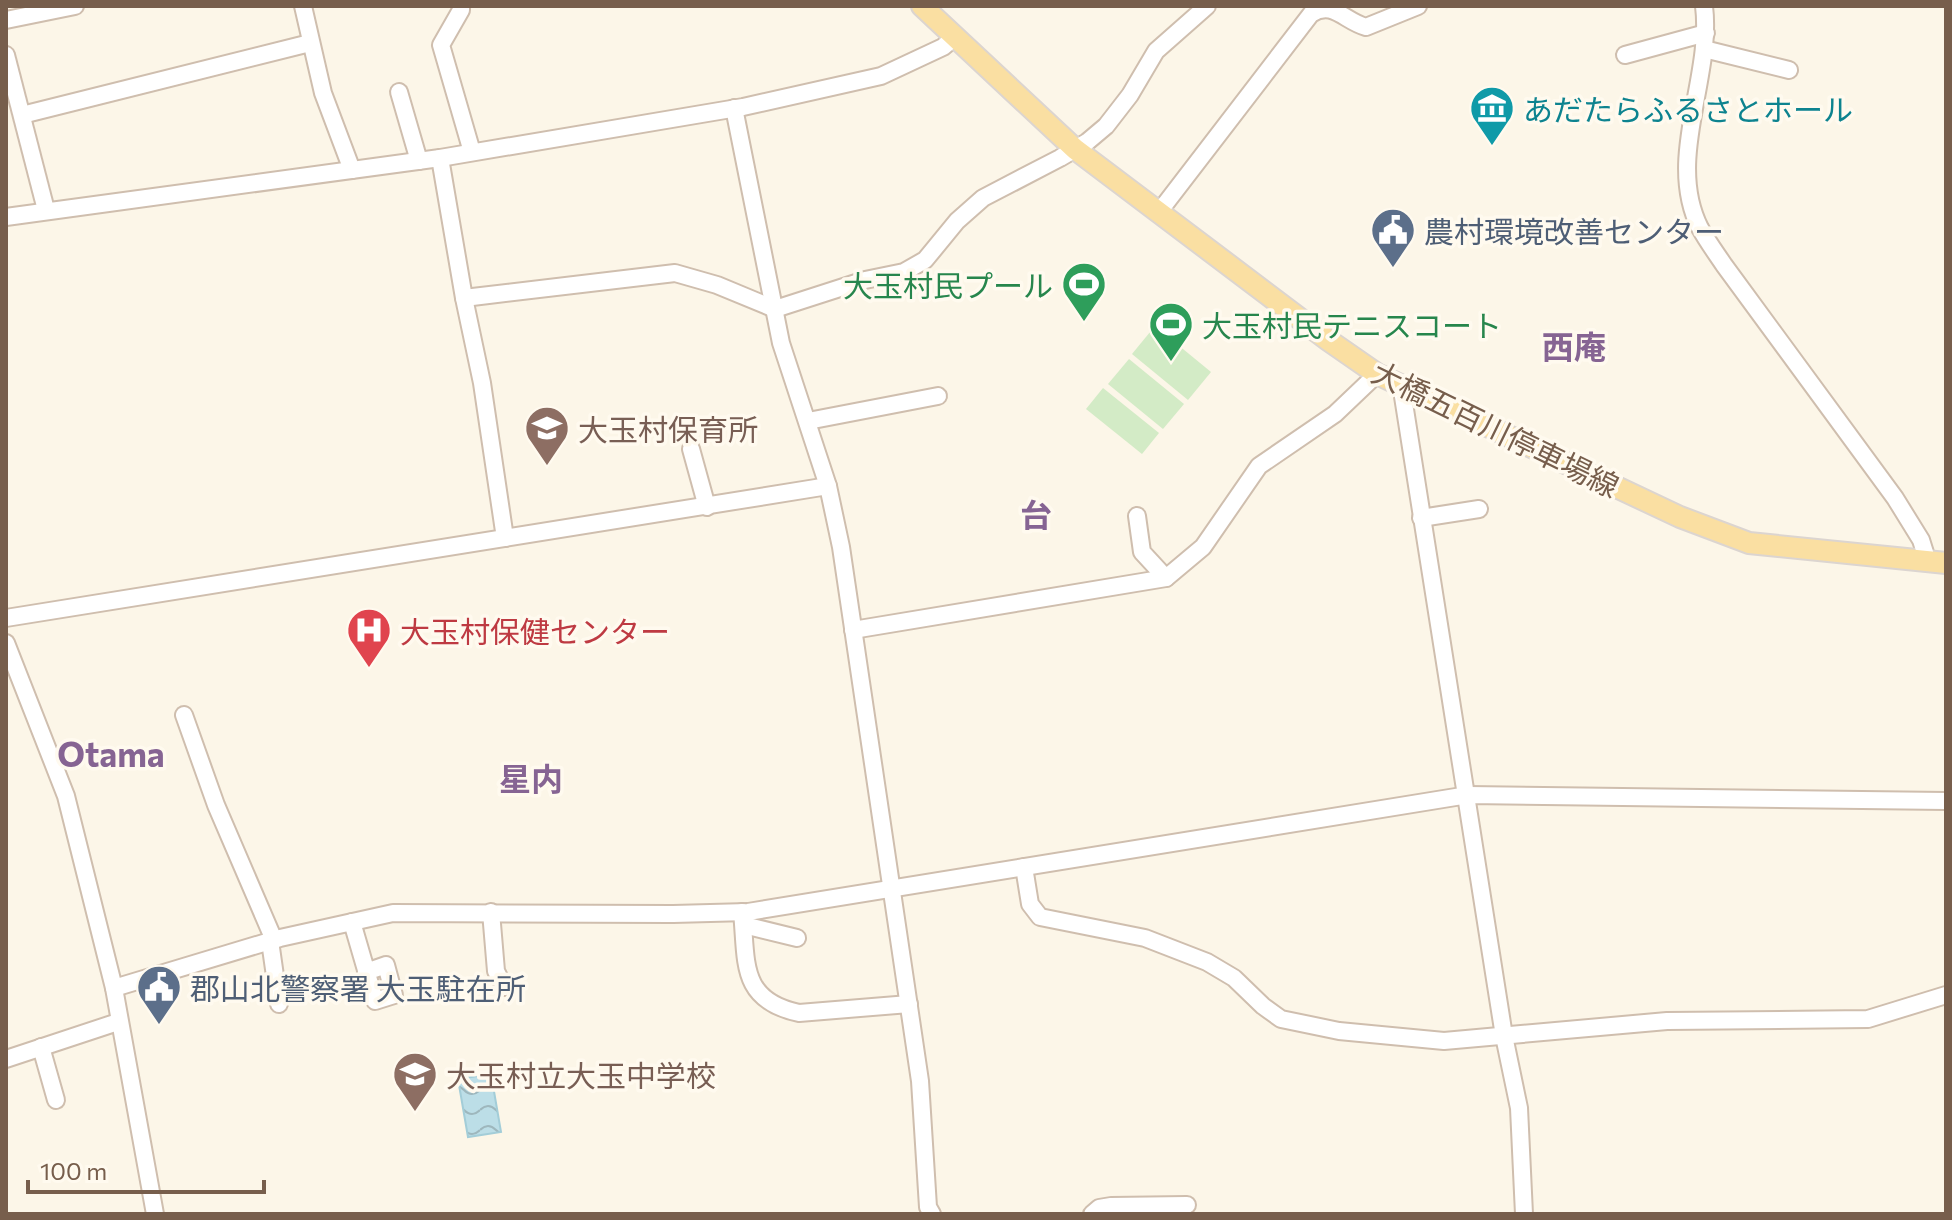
<svg xmlns="http://www.w3.org/2000/svg" width="1952" height="1220" font-family="Commissioner,'Noto Sans JP',sans-serif">
<defs>
<pattern id="water-waves" width="16" height="10" patternUnits="userSpaceOnUse" patternTransform="scale(2)"><rect width="16" height="10" fill="#bcdee7"/><path d="M0 5q4-4 8 0t8 0" fill="none" stroke="#9eb7bd"/></pattern>
</defs>
<rect width="100%" height="100%" fill="#fcf6e8"/>
<!-- grass -->
<g fill="#d3ebc6">
<polygon points="1155,326 1211,372 1188,400 1132,354"/>
<polygon points="1129,359 1184,404 1163,429 1108,384"/>
<polygon points="1103,388 1159,433 1142,454 1086,409"/>
</g>
<!-- water -->
<polygon fill="url(#water-waves)" stroke="#a3cdd8" stroke-width="2" points="491,1074 501,1132 468,1137 458,1079"/>
<g fill="none" stroke-linecap="round" stroke-linejoin="round">
<!-- minor casing -->
<g stroke="#cfbeae" stroke-width="20">
<g id="minor">
<polyline points="303,6 323,93 352,170"/>
<polyline points="461,6 461,10 441,45 472,152"/>
<path d="M1704,6C1713,78 1665,159 1700,228C1707,241 1716,253 1724,265L1895,498L1921,540L1927,559"/>
<polyline points="6,20 75,6"/>
<polyline points="1704,49 1789,70"/>
<polyline points="6,55 46,210"/>
<polyline points="1625,55 1706,33"/>
<polyline points="399,92 419,161"/>
<polyline points="734,108 781,343 828,486 841,547 920,1081 928,1207 932,1214"/>
<polyline points="22,115 310,43"/>
<polyline points="440,158 464,298 482,383 505,538"/>
<path d="M1159,212L1311,14C1333,0 1344,21 1366,27L1418,6"/>
<polyline points="6,217 440,158 743,107 881,76 943,47 955,37"/>
<polyline points="464,298 675,273 717,285 775,309 865,280 904,272 925,260 957,221 983,198 1060,158 1087,142 1106,126 1130,95 1156,51 1207,6"/>
<polyline points="1401,384 1504,1036 1519,1108 1524,1214"/>
<polyline points="808,421 938,396"/>
<polyline points="691,449 707,507"/>
<polyline points="1137,516 1142,552 1166,578"/>
<polyline points="1421,518 1479,509"/>
<polyline points="6,618 828,486"/>
<polyline points="853,630 1166,578 1203,547 1259,466 1335,414 1377,374"/>
<polyline points="6,643 66,796 114,988 155,1214"/>
<polyline points="184,715 216,805 274,940"/>
<polyline points="1024,867 1030,904 1040,917 1145,938 1207,962 1234,978 1263,1006 1281,1019 1339,1031 1444,1041 1667,1021 1868,1019 1946,995"/>
<polyline points="491,912 496,971 504,987"/>
<path d="M742,912C747,962 739,1000 799,1013L909,1004"/>
<polyline points="352,922 375,1001 394,995 386,965 366,972"/>
<polyline points="744,925 797,938"/>
<polyline points="270,941 279,1004"/>
<polyline points="114,988 280,938 393,913 673,914 748,912 1468,795 1946,801"/>
<polyline points="41,1047 56,1100"/>
<polyline points="6,1059 118,1022"/>
<polyline points="1092,1214 1099,1208 1111,1206 1187,1205"/>
</g>
</g>
<!-- major casing -->
<g stroke="#dcd5d0" stroke-width="24">
<polyline id="major" points="922,6 1075,149 1328,340 1377,374 1680,517 1749,543 1946,563"/>
</g>
<!-- minor -->
<use href="#minor" stroke="#fff" stroke-width="16"/>
<!-- major -->
<use href="#major" stroke="#fadfa2" stroke-width="20"/>
</g>
<!-- icons -->
<defs>
<g id="museum-pin" transform="scale(2.3)"><path d="M0 17L-7.5 6A9.5 9.5 0 1 1 7.5 6Z" fill="#0f9aa8" stroke="#fffaef"/><path d="M0-6L6-3V-2H-6V-3ZM-5-1h2V3h-2ZM-1-1h2V3h-2ZM3-1h2V3H3ZM-6 4H6V6H-6Z" fill="#fff"/></g>
<g id="civic-pin" transform="scale(2.3)"><path d="M0 17L-7.5 6A9.5 9.5 0 1 1 7.5 6Z" fill="#5c6f8a" stroke="#fffaef"/><path d="M-.6-6.5H3V-4.5H.6V-3L4-1V1h2V6H-6V1h2V-1L-.6-3ZM-1.2 2.5V6h2.4V2.5Z" fill="#fff"/></g>
<g id="stadium-pin" transform="scale(2.3)"><path d="M0 17L-7.5 6A9.5 9.5 0 1 1 7.5 6Z" fill="#2e9e5b" stroke="#fffaef"/><path d="M0-5a6.5 5 0 1 0 0 10a6.5 5 0 1 0 0-10ZM-3.5-1.8h7v3.6h-7Z" fill="#fff"/></g>
<g id="school-pin" transform="scale(2.3)"><path d="M0 17L-7.5 6A9.5 9.5 0 1 1 7.5 6Z" fill="#8d6e63" stroke="#fffaef"/><path d="M0-5L7-2L0 1L-7-2ZM-4 1L0 2.5L4 1V4Q0 6-4 4Z" fill="#fff"/></g>
<g id="hospital-pin" transform="scale(2.3)"><path d="M0 17L-7.5 6A9.5 9.5 0 1 1 7.5 6Z" fill="#e0444e" stroke="#fffaef"/><path d="M-5-5h3v3.5h4V-5h3V5h-3V1.5h-4V5h-3Z" fill="#fff"/></g>
</defs>
<g fill-rule="evenodd">
<use href="#museum-pin" x="1492" y="108"/>
<use href="#civic-pin" x="1393" y="230"/>
<use href="#stadium-pin" x="1084" y="284"/>
<use href="#stadium-pin" x="1171" y="324"/>
<use href="#school-pin" x="547" y="428"/>
<use href="#hospital-pin" x="369" y="630"/>
<use href="#civic-pin" x="159" y="987"/>
<use href="#school-pin" x="415" y="1074"/>
</g>
<g text-anchor="middle" dominant-baseline="central" stroke-width="7" stroke-linejoin="round" paint-order="stroke">
<!-- culture labels -->
<g font-size="30" fill="#0d838f" stroke="#fffaef" text-anchor="start">
<text x="1523" y="108">あだたらふるさとホール</text>
</g>
<!-- service labels -->
<g font-size="30" fill="#4e5e75" stroke="#fffaef" text-anchor="start">
<text x="1424" y="230">農村環境改善センター</text>
<text x="190" y="987">郡山北警察署 大玉駐在所</text>
</g>
<!-- leisure labels -->
<g font-size="30" fill="#27864d" stroke="#fffaef" text-anchor="end">
<text x="1053" y="284">大玉村民プール</text>
<text x="1202" y="324" text-anchor="start">大玉村民テニスコート</text>
</g>
<!-- education labels -->
<g font-size="30" fill="#785e54" stroke="#fffaef" text-anchor="start">
<text x="578" y="428">大玉村保育所</text>
<text x="446" y="1074">大玉村立大玉中学校</text>
</g>
<!-- street labels -->
<g font-size="30" fill="#775e4c" stroke="#fffaef">
<text transform="translate(1496 428) rotate(26)">大橋五百川停車場線</text>
</g>
<!-- health labels -->
<g font-size="30" fill="#be3a42" stroke="#fffaef" text-anchor="start">
<text x="400" y="630">大玉村保健センター</text>
</g>
<!-- neighbourhood labels -->
<g font-size="32" font-weight="bold" fill="#866493" stroke="#fffaef">
<text x="1574" y="346">西庵</text>
<text x="1036" y="514">台</text>
<text x="531" y="778">星内</text>
</g>
<!-- quarter labels -->
<g font-size="34" font-weight="bold" fill="#866493" stroke="#fffaef">
<text x="111" y="753">Otama</text>
</g>
</g>
<!-- border -->
<rect width="1952" height="1220" fill="none" stroke="#775e4c" stroke-width="16"/>
<!-- scale -->
<path d="M28 1180v12h236v-12" fill="none" stroke="#775e4c" stroke-width="4"/>
<text x="40" y="1180" font-size="24" fill="#775e4c" stroke="#fffaef" stroke-width="6" paint-order="stroke">100 m</text>
</svg>
